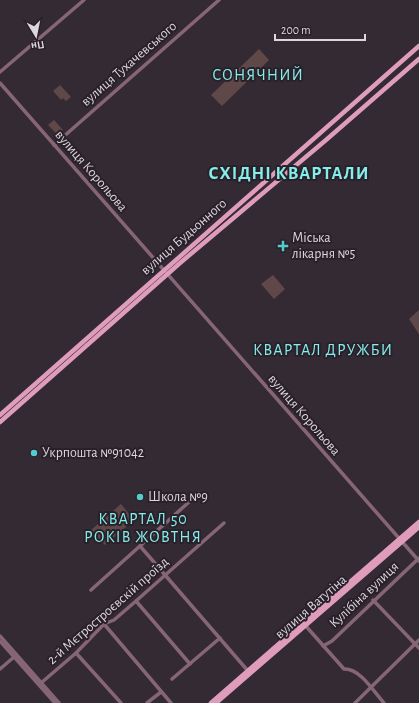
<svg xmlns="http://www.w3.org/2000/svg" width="419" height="703" font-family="'Alegreya Sans',sans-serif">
<rect width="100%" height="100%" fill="#342a34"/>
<!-- green -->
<g fill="#604849">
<polygon points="259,49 269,60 222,106 211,95"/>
<polygon points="60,85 71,97 66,101 63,98 61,100 53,91"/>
<polygon points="54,120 63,130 58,135 48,125"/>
<polygon points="273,275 285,289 274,299 261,284"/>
<polygon points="419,310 419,334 409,319"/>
<polygon points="121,504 134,520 105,545 91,530"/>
</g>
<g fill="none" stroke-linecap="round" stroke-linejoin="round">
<!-- minor -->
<g stroke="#866674" stroke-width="3.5">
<polyline points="0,72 84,0"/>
<polyline points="0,83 419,561"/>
<polyline points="54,145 219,0"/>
<polyline points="140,546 248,671"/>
<polyline points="91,590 199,493"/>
<polyline points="373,600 419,648"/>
<polyline points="136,601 190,664"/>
<polyline points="104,624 171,703"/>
<path d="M304,624L344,669C360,668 374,692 384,703"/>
<polyline points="0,636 59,703"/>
<polyline points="0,641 55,703"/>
<polyline points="323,646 332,641 419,558"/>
<polyline points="76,653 121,703"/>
<polyline points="0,669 14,657"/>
<polyline points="172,679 220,638"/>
<polyline points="41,683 76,653 104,624 114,620 136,601 224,523"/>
<polyline points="147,703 161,692"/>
<polyline points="355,703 419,640"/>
</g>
<!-- major -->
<g stroke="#df9cbb" stroke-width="4.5">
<polyline points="0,415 419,46"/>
<polyline points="0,422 180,263 326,140 419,59"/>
<polyline points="211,703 419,522"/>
<polyline points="216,703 419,527"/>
</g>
<!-- tram -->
<polyline stroke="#c4bdc5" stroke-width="1" points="419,527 419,528"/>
</g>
<!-- markers -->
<g fill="#53cdc9" stroke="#2a202a" stroke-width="1.5">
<path d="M281 240h4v4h4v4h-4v4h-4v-4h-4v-4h4z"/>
<circle cx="34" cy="453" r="4"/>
<circle cx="140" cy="497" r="4"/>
</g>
<g text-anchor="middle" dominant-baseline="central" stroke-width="4" stroke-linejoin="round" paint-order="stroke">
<!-- street labels -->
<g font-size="14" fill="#dcd6dd" stroke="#2a202a">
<text transform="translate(129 64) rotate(-41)">вулиця Тухачевського</text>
<text transform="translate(91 171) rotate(49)">вулиця Корольова</text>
<text transform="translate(184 237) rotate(-41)">вулиця Будьонного</text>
<text transform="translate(304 415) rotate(49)">вулиця Корольова</text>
<text transform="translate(364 595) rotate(-43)">Кулібіна вулиця</text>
<text transform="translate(311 607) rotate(-41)">вулиця Ватутіна</text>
<text transform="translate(108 611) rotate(-41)">2-й Мєтростроєвскій проїзд</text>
</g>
<!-- poi labels -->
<g font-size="14" fill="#dcd6dd" stroke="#2a202a" text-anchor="start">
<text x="292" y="238">Міська<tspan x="292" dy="16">лікарня №5</tspan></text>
<text x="42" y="453">Укрпошта №91042</text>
<text x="148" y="497">Школа №9</text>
</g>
<!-- quarter labels -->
<g font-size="16" letter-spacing="1" fill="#83eeea" stroke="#2a202a">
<text x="258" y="75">СОНЯЧНИЙ</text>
<text x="323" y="350">КВАРТАЛ ДРУЖБИ</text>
<text x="143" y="519">КВАРТАЛ 50<tspan x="143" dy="18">РОКІВ ЖОВТНЯ</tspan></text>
</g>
<!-- district labels -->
<g font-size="18" font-weight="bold" letter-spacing="1" fill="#83eeea" stroke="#2a202a">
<text x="289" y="174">СХІДНІ КВАРТАЛИ</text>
</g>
</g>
<!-- north arrow -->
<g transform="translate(36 36) rotate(170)" stroke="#2a202a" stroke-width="3" paint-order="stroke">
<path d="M0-3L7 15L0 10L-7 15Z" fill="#dcd6dd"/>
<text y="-6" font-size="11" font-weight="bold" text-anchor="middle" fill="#dcd6dd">Пн</text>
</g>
<!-- scale -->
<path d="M275 34v6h90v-6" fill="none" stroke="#dcd6dd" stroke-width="2"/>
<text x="281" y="34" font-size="12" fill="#dcd6dd" stroke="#2a202a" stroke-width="3" paint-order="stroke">200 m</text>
</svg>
